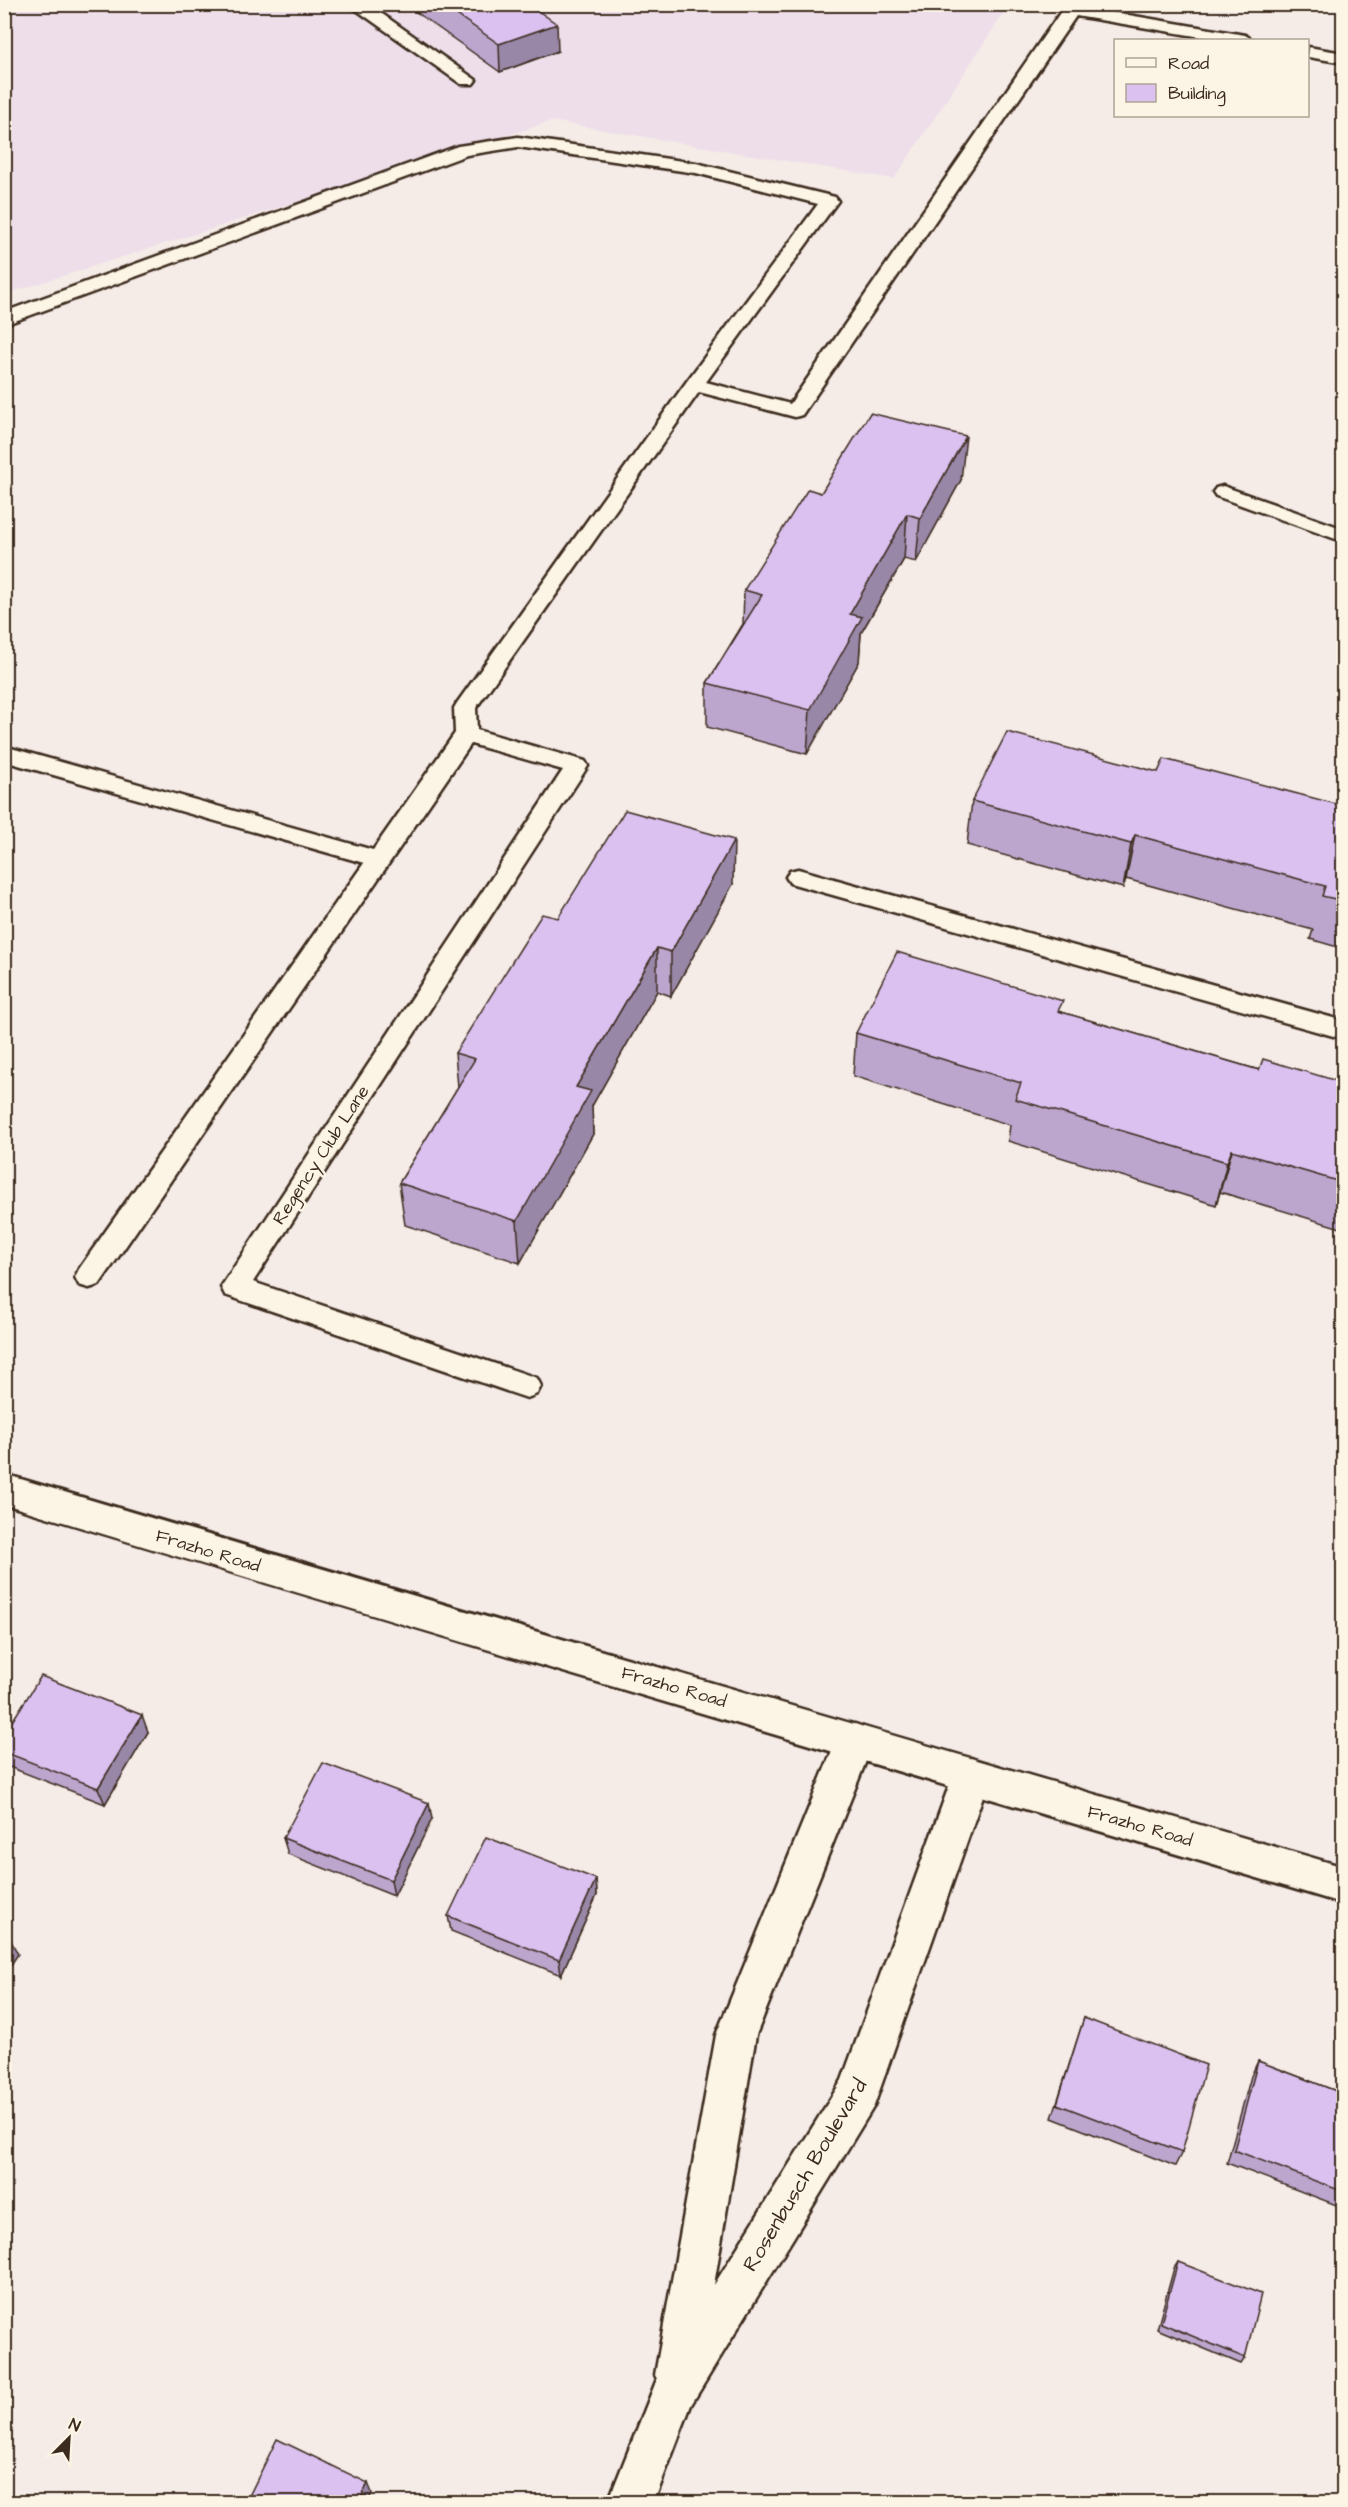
<svg xmlns="http://www.w3.org/2000/svg" width="1348" height="2507" font-family="'Architects Daughter',sans-serif">
<rect width="100%" height="100%" fill="#f5ebe7"/>
<filter id="ink" filterUnits="userSpaceOnUse"><feTurbulence type="fractalNoise" baseFrequency=".0167" numOctaves="2"/><feDisplacementMap in="SourceGraphic" scale="12" xChannelSelector="R" yChannelSelector="G"/><feConvolveMatrix kernelMatrix="1 2 1 2 8 2 1 2 1" color-interpolation-filters="sRGB"/></filter>
<g filter="url(#ink)">
<!-- built -->
<polygon fill="#eddeea" points="5,5 1009,5 894,179 552,121 5,294"/>
<g fill="none" stroke-linecap="round" stroke-linejoin="round">
<!-- lane casing -->
<g stroke="#3b2a1e" stroke-width="5">
<g id="lane">
<polygon points="348,4 368,4 476,80 473,84 461,84"/>
<polygon points="1066,4 1083,4 1082,7 1245,35 1253,40 1219,40 1076,16 802,415 795,417 699,392 476,708 477,730 585,761 588,766 253,1282 537,1378 541,1386 537,1394 527,1398 225,1295 221,1287 563,770 471,744 99,1285 89,1288 79,1285 75,1277 79,1269 364,863 4,761 4,746 373,850 455,733 454,708 457,703 687,381 818,204 696,173 518,147 467,155 4,325 4,312 458,146 518,137 696,163 835,197 838,201 835,205 706,382 790,404"/>
<polygon points="1308,47 1344,53 1344,63 1308,57"/>
<polygon points="1223,486 1344,529 1344,542 1216,496 1213,492 1216,488"/>
<polygon points="798,869 1344,1021 1344,1039 790,883 786,877 790,871"/>
</g>
</g>
<!-- street casing -->
<g stroke="#3b2a1e" stroke-width="5">
<polygon id="street" points="855,1724 868,1729 874,1741 756,2035 714,2285 842,2080 957,1764 971,1758 985,1764 990,1776 874,2106 691,2405 654,2502 608,2502 657,2379 655,2375 716,2035 836,1741 842,1729"/>
</g>
<!-- secondary casing -->
<g stroke="#3b2a1e" stroke-width="5">
<path id="secondary" d="M4,1474C450,1608 897,1736 1344,1867V1904C897,1770 450,1640 4,1504Z"/>
</g>
<!-- lane -->
<use href="#lane" fill="#fcf5e5" fill-rule="evenodd"/>
<!-- street -->
<use href="#street" fill="#fcf5e5" fill-rule="evenodd"/>
<!-- secondary -->
<use href="#secondary" fill="#fcf5e5" fill-rule="evenodd"/>
</g>
<!-- wall -->
<g fill="#bca6ce" stroke="#3b2a1e" stroke-width="1.5">
<polygon points="405,4 528,4 558,51 500,72"/>
<polygon points="961,480 916,562 904,559 861,633 859,662 807,754 707,727 707,683 743,624 744,590"/>
<polygon points="1158,772 1344,806 1344,949 1310,939 1313,930 1126,879 1123,888 967,845 972,801"/>
<polygon points="733,884 671,996 657,991 592,1106 593,1134 520,1263 405,1225 399,1183 458,1087 455,1053 558,918"/>
<polygon points="1061,1012 1259,1070 1344,1083 1344,1229 1220,1192 1216,1205 1008,1141 1010,1125 853,1076 856,1033"/>
<polygon points="148,1732 105,1804 4,1765 4,1734"/>
<polygon points="432,1819 394,1896 288,1854 283,1838"/>
<polygon points="596,1879 597,1895 561,1975 451,1931 448,1916"/>
<polygon points="1084,2018 1182,2152 1175,2166 1052,2118"/>
<polygon points="1258,2061 1344,2094 1344,2208 1227,2163 1251,2076"/>
<polygon points="1178,2262 1245,2358 1241,2364 1157,2329 1174,2268"/>
</g>
<!-- shaded-wall -->
<g fill="#9987a8" stroke="#3b2a1e" stroke-width="1.5">
<polygon points="557,24 558,51 500,72 499,44"/>
<polygon points="966,436 961,480 916,562 920,518"/>
<polygon points="907,514 904,559 861,633 859,662 807,754 810,710 850,614"/>
<polygon points="1135,835 1126,879 1123,888 1131,844"/>
<polygon points="734,840 733,884 671,996 671,952"/>
<polygon points="657,948 657,991 592,1106 593,1134 520,1263 517,1221 576,1087"/>
<polygon points="1232,1150 1220,1192 1216,1205 1227,1162"/>
<polygon points="142,1715 148,1732 105,1804 98,1788"/>
<polygon points="429,1803 432,1819 394,1896 391,1880"/>
<polygon points="596,1879 597,1895 561,1975 559,1960"/>
<polygon points="10,1939 18,1954 4,1976 4,1947"/>
<polygon points="368,2483 372,2493 368,2502 359,2502"/>
</g>
<!-- building -->
<g fill="#dbc1f0" stroke="#3b2a1e" stroke-width="1.5">
<polygon points="441,4 528,4 557,24 499,44"/>
<polygon points="870,413 966,436 920,518 907,514 850,614 862,617 810,710 707,683 762,595 744,590 808,489 821,493"/>
<polygon points="1007,732 1158,772 1164,759 1344,806 1344,901 1322,896 1325,886 1135,835 1131,844 972,801"/>
<polygon points="625,810 734,840 671,952 657,948 576,1087 591,1091 517,1221 399,1183 475,1059 455,1053 542,914 558,918"/>
<polygon points="897,952 1063,1001 1058,1011 1259,1070 1263,1059 1344,1083 1344,1183 1232,1150 1227,1162 1015,1099 1021,1083 856,1033"/>
<polygon points="41,1676 142,1715 98,1788 4,1752 4,1734"/>
<polygon points="323,1763 429,1803 391,1880 283,1838"/>
<polygon points="486,1837 596,1879 559,1960 448,1916"/>
<polygon points="4,1936 10,1939 4,1947"/>
<polygon points="1084,2018 1206,2065 1182,2152 1057,2104"/>
<polygon points="1258,2061 1344,2094 1344,2192 1234,2150"/>
<polygon points="1178,2262 1261,2294 1245,2358 1161,2323"/>
<polygon points="277,2439 368,2483 359,2502 246,2502"/>
</g>
</g>
<g text-anchor="middle" dominant-baseline="central" stroke-width="5" stroke-linejoin="round" paint-order="stroke">
<!-- street labels -->
<g font-size="18" fill="#3b2a1e" stroke="#fcf5e5">
<text transform="translate(321 1155) rotate(-57)">Regency Club Lane</text>
<text transform="translate(208 1551) rotate(17)">Frazho Road</text>
<text transform="translate(674 1687) rotate(16)">Frazho Road</text>
<text transform="translate(1140 1826) rotate(16)">Frazho Road</text>
</g>
<!-- near-street labels -->
<g font-size="21" fill="#3b2a1e" stroke="#fcf5e5">
<text transform="translate(805 2175) rotate(-59)">Rosenbusch Boulevard</text>
</g>
</g>
<!-- margin -->
<rect width="1348" height="2507" fill="none" stroke="#fcf5e5" stroke-width="24"/>
<rect x="12" y="12" width="1324" height="2483" fill="none" stroke="#3b2a1e" stroke-width="2" filter="url(#ink)"/>
<!-- legend -->
<rect x="1114" y="39" width="195" height="78" fill="#fcf5e5" stroke="#afa495" stroke-width="1.5"/>
<rect x="1126" y="58" width="30" height="9" fill="#fcf5e5" stroke="#afa495" stroke-width="1.5"/>
<text x="1168" y="69" font-size="18" fill="#3b2a1e">Road</text>
<rect x="1126" y="84" width="30" height="18" fill="#dbc1f0" stroke="#afa495" stroke-width="1.5"/>
<text x="1168" y="99" font-size="18" fill="#3b2a1e">Building</text>
<!-- north arrow -->
<g transform="translate(69 2438) rotate(24)" stroke="#fcf5e5" stroke-width="4.5" paint-order="stroke">
<path d="M0-4.5L10 22L0 15L-10 22Z" fill="#3b2a1e"/>
<text y="-9" font-size="16" font-weight="bold" text-anchor="middle" fill="#3b2a1e">N</text>
</g>
</svg>
